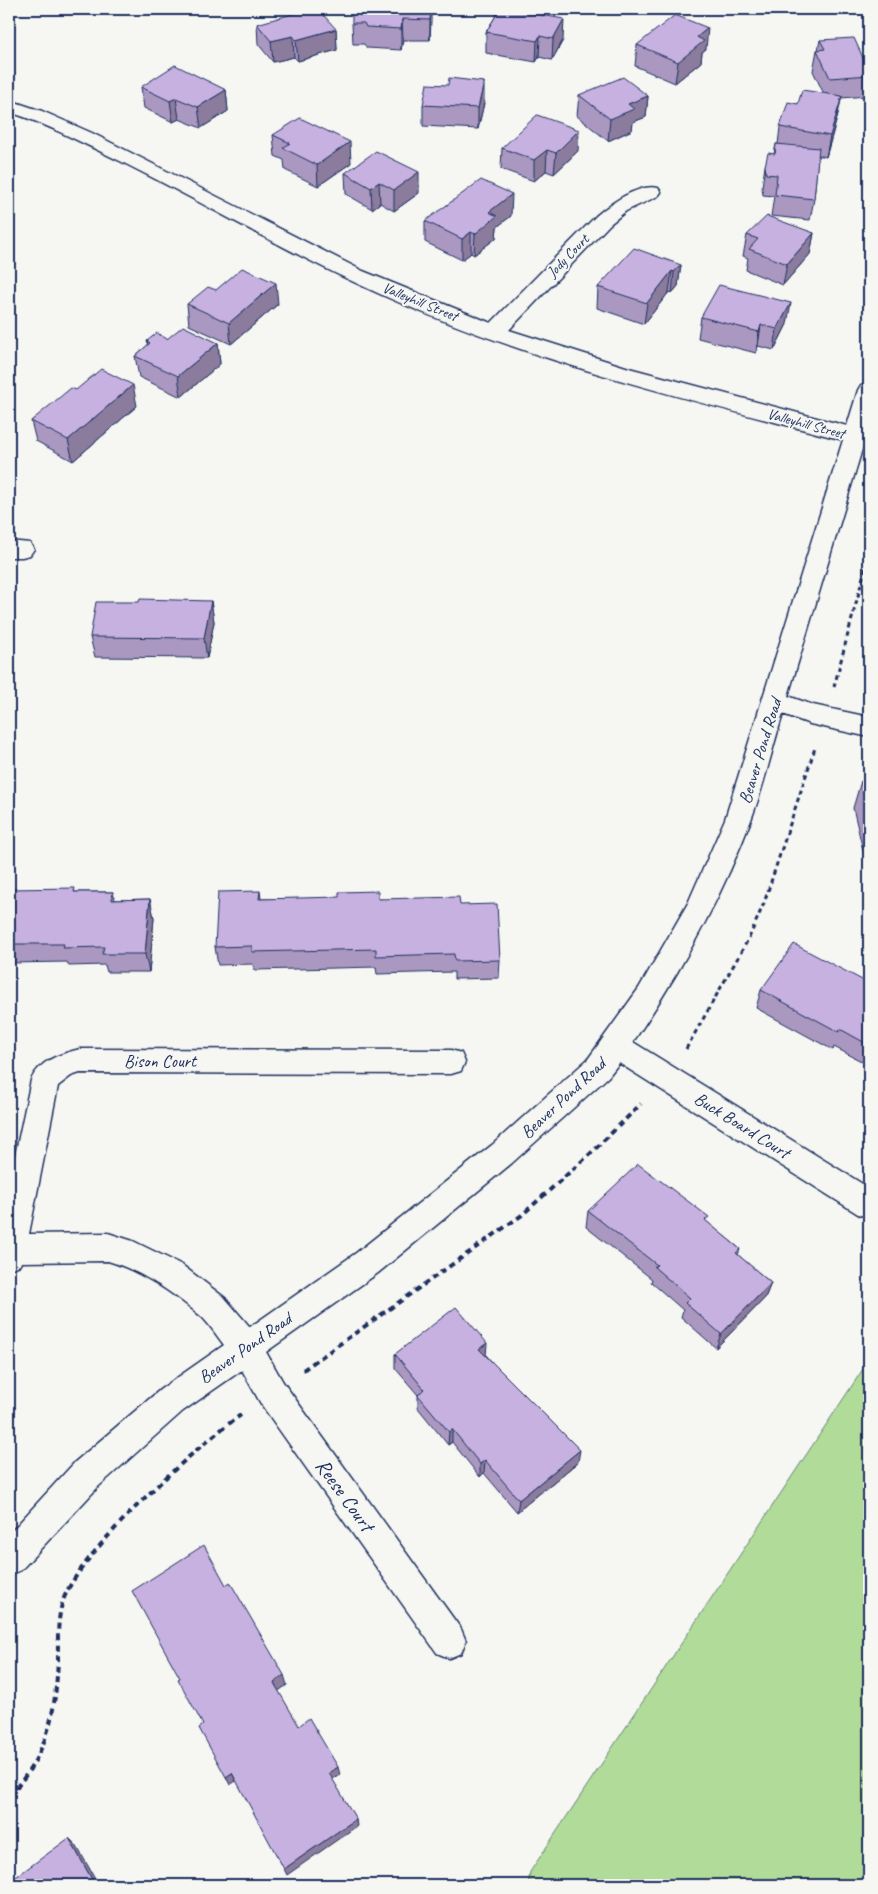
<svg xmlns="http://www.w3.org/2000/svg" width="878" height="1894" font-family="Caveat,sans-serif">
<rect width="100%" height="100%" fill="#f6f6f2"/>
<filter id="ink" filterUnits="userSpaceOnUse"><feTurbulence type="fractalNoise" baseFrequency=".02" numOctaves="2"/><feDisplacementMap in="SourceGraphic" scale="10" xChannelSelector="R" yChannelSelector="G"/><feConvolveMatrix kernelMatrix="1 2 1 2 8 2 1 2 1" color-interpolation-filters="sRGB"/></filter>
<g filter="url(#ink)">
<!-- green -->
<polygon fill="#b1db98" stroke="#66857b" points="869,1360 869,1885 528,1885 530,1872"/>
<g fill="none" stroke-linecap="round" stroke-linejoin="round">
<!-- minor casing -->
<g stroke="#1b2f5e" stroke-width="3">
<g id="minor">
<path d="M9,100L42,111L92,133L363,271L491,323L596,216C610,204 639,183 658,188L661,192L658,196L626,211L610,224L509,330L629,368L847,426L858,390L861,385L869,383V426L788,696L813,705L869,717V737L810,724L783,714C772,749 764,786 751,820C721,899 680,973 633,1042L869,1188V1218L858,1214L619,1063L608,1077L512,1163L378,1273L266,1352L283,1382L461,1629L466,1641L461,1653L449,1658L437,1653L261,1404L242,1370L183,1411L99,1486L21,1570L9,1575V1534L75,1462L161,1389L224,1345C217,1336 210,1325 202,1317C175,1294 142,1271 108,1261L21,1262L20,1265L9,1269V1184L31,1080C40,1060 60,1054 80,1049L451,1050L461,1053L465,1062L461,1071L451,1074L80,1073L71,1076L58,1086L29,1234L108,1233L133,1241L182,1265L225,1298L250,1327L356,1253L492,1145L588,1059L639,988L688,903L725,819L843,440C687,399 528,361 382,295C292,255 208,205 120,161C84,144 48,124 9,112Z"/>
<polygon points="9,541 30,543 34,549 30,555 22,557 9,557"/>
</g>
</g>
<!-- path-far1 -->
<g stroke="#1b2f5e" stroke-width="3" stroke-dasharray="4.5 4" stroke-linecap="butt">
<polyline points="834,687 869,554"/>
<polyline points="686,1049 749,938 764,903 815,748"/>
</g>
<!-- path -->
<g stroke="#1b2f5e" stroke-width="4" stroke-dasharray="6 4.5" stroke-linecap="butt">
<polyline points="303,1370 522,1215 590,1154 641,1104"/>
<path d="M9,1796C48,1753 55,1717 58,1660C58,1642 57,1622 62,1604C73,1558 200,1442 241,1415"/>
</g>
<!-- minor -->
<use href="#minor" fill="#f6f6f2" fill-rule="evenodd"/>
</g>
<!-- wall -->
<g fill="#ab98c1" stroke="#1b2f5e">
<polygon points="431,9 430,40 403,40 401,50 367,48 364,44 353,44 352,23"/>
<polygon points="500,9 563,40 552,60 539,57 536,62 486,53 486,32"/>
<polygon points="257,24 336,29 337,50 298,61 294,57 273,62 258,44"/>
<polygon points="820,40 869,71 869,83 867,96 841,98 837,118 826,157 818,155 814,199 810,220 771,216 774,196 763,195 762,187 765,166 774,154 776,144 778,144 780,127 824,94 813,71 817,50 818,50"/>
<polygon points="637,45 706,49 702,52 701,62 675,83 635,66"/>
<polygon points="141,87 226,90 228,111 201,128 179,119 173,122 144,108"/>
<polygon points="579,95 648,96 646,117 633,122 632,130 608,141 577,116"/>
<polygon points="484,103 478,129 423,126 423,105"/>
<polygon points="273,135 351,163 318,186 285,170 284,160 275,156"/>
<polygon points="502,148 578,151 554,174 546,171 534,181 501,169"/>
<polygon points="345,173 419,193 394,211 380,203 372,209 346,194"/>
<polygon points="511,216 497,227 496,238 474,255 471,253 462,260 425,242 425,221"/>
<polygon points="814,233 810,254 783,285 746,270 748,258 743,256 747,235"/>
<polygon points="681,265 678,286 672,293 669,292 644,324 597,308 598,287"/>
<polygon points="216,290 278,304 231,344 189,325 187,304"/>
<polygon points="701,317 787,324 774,350 758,346 756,353 698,338"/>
<polygon points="167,339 218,343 220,364 181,397 139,377 135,356 148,345 147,341"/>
<polygon points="76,390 137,406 73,461 36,441 31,421"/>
<polygon points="211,601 214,622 207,658 95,657 90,637"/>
<polygon points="861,781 869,781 869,867 867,867 853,808"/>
<polygon points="9,889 76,892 113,892 115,900 150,899 154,918 149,972 107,972 105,965 69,966 67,962 9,963"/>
<polygon points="260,891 261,899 378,899 460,905 500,960 499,978 454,979 454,972 377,974 376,967 254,970 253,964 218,965 215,947"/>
<polygon points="869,978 869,1065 834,1047 833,1050 756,1008 761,990 866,982"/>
<polygon points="588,1211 707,1222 740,1249 738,1255 771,1283 765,1298 716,1348 681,1317 683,1310 651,1282 652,1279 586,1227"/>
<polygon points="395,1354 486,1355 578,1462 517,1512 484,1473 480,1477 452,1442 448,1445 418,1408 418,1395 395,1368"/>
</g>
<!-- shaded-wall -->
<g fill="#8b7c9d" stroke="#1b2f5e">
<polygon points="431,9 431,21 430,40 430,20"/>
<polygon points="402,19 403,40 401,50 401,29"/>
<polygon points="564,19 563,40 552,60 553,39"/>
<polygon points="708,28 706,49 702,52 701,62 675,83 678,62 697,37"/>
<polygon points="336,29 337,50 298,61 296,40"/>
<polygon points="293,36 294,57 273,62 271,41"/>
<polygon points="540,36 539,57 536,62 537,41"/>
<polygon points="484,82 484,103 478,129 478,108"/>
<polygon points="226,90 228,111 201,128 198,107"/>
<polygon points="648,96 646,117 633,122 632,130 608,141 610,119 628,104"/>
<polygon points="842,96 837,118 826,157 830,136"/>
<polygon points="176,98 179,119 173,122 170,101"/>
<polygon points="579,130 578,151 554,174 556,153"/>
<polygon points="350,142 351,163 318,186 317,165"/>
<polygon points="547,150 546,171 534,181 534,160"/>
<polygon points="419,172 419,193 394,211 394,190"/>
<polygon points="379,182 380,203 372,209 371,188"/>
<polygon points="512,194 511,216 497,227 496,238 474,255 475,234 489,212"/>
<polygon points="471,232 471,253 462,260 462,239"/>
<polygon points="814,233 810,254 783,285 787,264"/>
<polygon points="681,265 678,286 672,293 674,272"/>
<polygon points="672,271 669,292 644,324 647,303"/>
<polygon points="276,283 278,304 231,344 229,323"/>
<polygon points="791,303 787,324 774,350 777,329"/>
<polygon points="761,325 758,346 756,353 759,332"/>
<polygon points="218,343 220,364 181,397 178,376"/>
<polygon points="133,385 137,406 73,461 68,440"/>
<polygon points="211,601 214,622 207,658 204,638"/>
<polygon points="150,899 154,918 149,972 145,954"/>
<polygon points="771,1283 765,1298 716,1348 721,1334"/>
<polygon points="487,1343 486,1357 479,1349"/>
<polygon points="452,1429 452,1442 448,1445 449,1432"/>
<polygon points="580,1450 578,1462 517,1512 519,1500"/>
<polygon points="485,1460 484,1473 480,1477 480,1464"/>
<polygon points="284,1675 287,1685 277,1692 274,1683"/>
<polygon points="338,1767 340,1775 331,1780 329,1773"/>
<polygon points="232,1773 236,1781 230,1785 226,1777"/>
<polygon points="356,1819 357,1826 287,1875 284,1869"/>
<polygon points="69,1838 76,1845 99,1885 95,1885"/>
</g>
<!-- building -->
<g fill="#c7b1e0" stroke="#1b2f5e">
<polygon points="310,9 318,9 336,29 296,40 293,36 271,41 257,24"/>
<polygon points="352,9 431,9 430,20 402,19 401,29 366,27 364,23 352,23"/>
<polygon points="500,9 507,9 564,19 553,39 540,36 537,41 486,32"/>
<polygon points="675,15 708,28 697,37 704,41 678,62 637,45"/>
<polygon points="854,38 869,71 869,75 830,78 817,50 825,49 820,40"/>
<polygon points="175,65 226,90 198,107 176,98 170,101 141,87"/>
<polygon points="623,77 648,96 628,104 634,109 610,119 579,95"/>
<polygon points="449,78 484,82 478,108 423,105 427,84 448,85"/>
<polygon points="802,90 842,96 830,136 780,127 788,102 798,104"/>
<polygon points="537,115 579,130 556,153 547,150 534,160 502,148"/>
<polygon points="300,118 350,142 317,165 283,148 290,143 273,135"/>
<polygon points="776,144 819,148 814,199 775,195 777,175 766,174 765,166 768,153 775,154"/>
<polygon points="376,151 419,172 394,190 379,182 371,188 345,173"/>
<polygon points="481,180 512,194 489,212 497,216 475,234 471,232 462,239 425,221"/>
<polygon points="767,216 814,233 787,264 749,249 758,239 747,235"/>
<polygon points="634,248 681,265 674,272 672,271 647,303 598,287"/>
<polygon points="242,268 276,283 229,323 187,304 208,287 216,290"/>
<polygon points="719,285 791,303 777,329 761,325 759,332 701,317"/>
<polygon points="183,326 218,343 178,376 135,356 150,343 147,341 157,333 167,339"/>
<polygon points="101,369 133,385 68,440 31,421 71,388 76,390"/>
<polygon points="140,599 211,601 204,638 90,637 96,602 139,602"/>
<polygon points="861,781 869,781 869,814"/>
<polygon points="75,888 74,892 113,892 112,900 150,899 145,954 102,954 104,947 63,948 64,944 9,944 9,889"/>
<polygon points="260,891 259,899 339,897 339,892 378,891 378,899 459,897 460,905 497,904 500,960 455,961 454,954 376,956 376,949 252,952 252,946 215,947 218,892"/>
<polygon points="794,944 866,982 868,978 869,978 869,1045 840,1029 839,1032 761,990"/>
<polygon points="638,1164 709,1217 705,1220 740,1249 736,1253 771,1283 721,1334 685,1303 690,1298 654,1267 657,1265 588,1211"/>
<polygon points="456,1307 487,1343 479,1349 580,1450 519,1500 485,1460 480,1464 452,1429 449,1432 418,1395 424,1389 395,1354"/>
<polygon points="204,1545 226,1585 230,1582 284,1675 274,1683 299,1726 309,1718 338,1767 329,1773 356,1819 284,1869 232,1773 226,1777 199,1728 203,1725 178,1679 180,1678 132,1591"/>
<polygon points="69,1838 95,1885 9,1885 9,1882"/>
</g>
</g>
<g text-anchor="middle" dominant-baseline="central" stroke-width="4" stroke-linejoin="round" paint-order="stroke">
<!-- far-street labels -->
<g font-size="15" fill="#1b2f5e" stroke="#f6f6f2">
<text transform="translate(568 256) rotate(-46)">Jody Court</text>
<text transform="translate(420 302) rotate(22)">Valleyhill Street</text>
<text transform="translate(806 424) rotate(15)">Valleyhill Street</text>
</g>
<!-- street labels -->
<g font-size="18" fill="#1b2f5e" stroke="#f6f6f2">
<text transform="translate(760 751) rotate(-73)">Beaver Pond Road</text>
<text x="160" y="1061">Bison Court</text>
<text transform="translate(563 1098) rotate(-43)">Beaver Pond Road</text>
<text transform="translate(742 1125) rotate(32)">Buck Board Court</text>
<text transform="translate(245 1348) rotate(-35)">Beaver Pond Road</text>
</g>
<!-- near-street labels -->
<g font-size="21" fill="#1b2f5e" stroke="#f6f6f2">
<text transform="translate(345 1495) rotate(54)">Reese Court</text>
</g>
</g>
<!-- margin -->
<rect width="878" height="1894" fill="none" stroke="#f6f6f2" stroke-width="30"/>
<rect x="15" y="15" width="848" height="1864" fill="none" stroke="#1b2f5e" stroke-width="2" filter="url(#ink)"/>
</svg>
